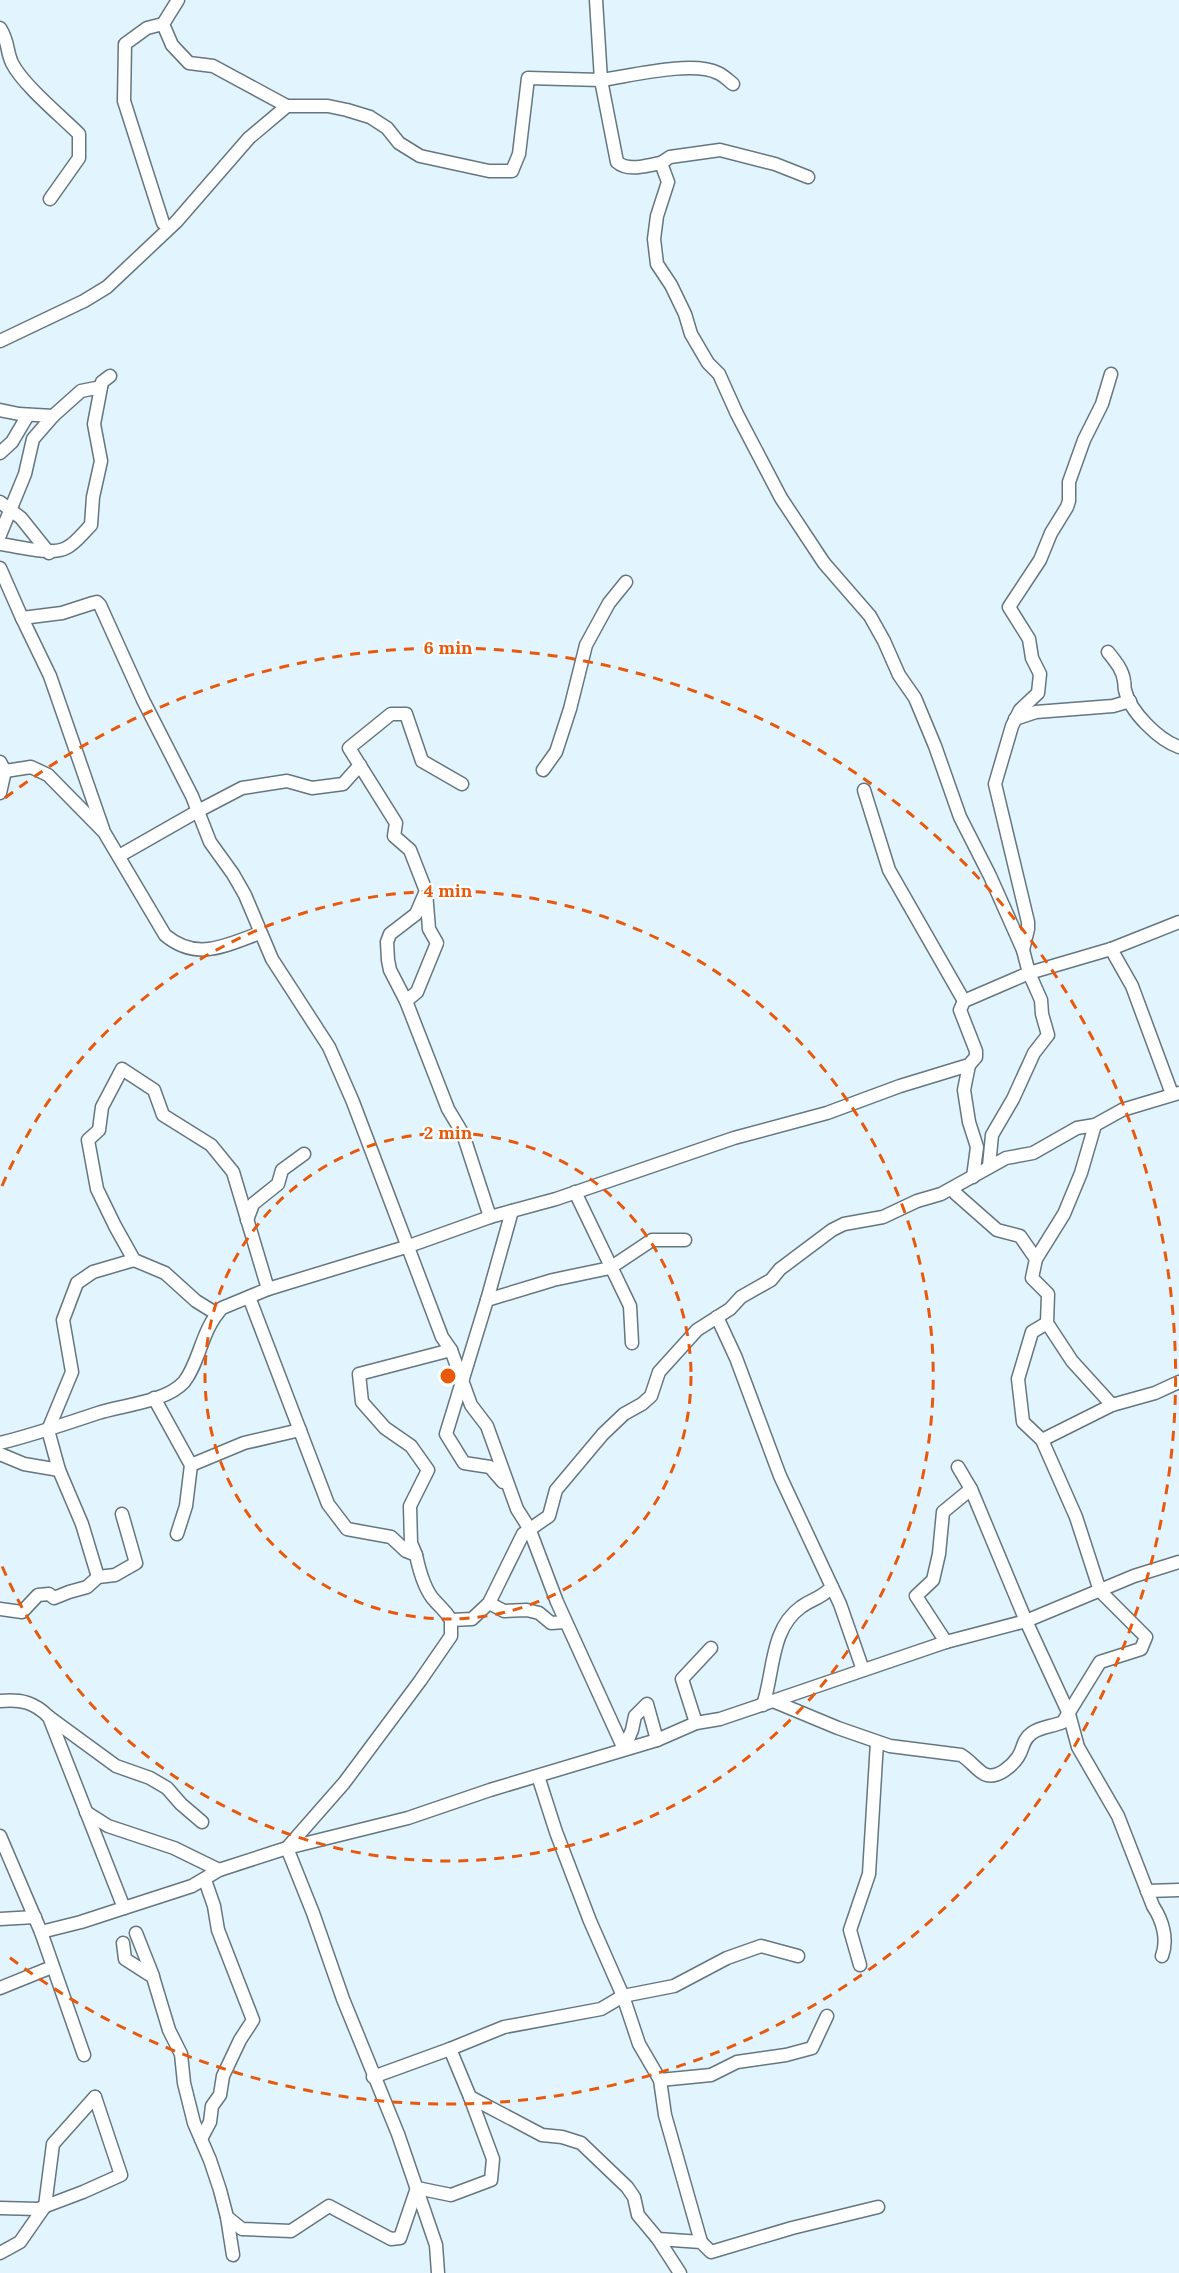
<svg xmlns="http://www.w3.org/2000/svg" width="1179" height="2273" font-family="Lora,serif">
<rect width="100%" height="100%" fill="#e2f5fe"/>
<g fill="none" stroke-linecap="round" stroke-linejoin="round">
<!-- minor casing -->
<g stroke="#65767e" stroke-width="15">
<g id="minor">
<path d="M178,0L163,24L172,45L189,63L213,66L287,106H328L347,110L370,117L387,128L399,143L420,156L489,171H512L519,154L528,78L601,80L617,162C628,172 648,165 661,163"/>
<path d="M596,0L601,80C630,76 693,60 718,73C723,75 728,80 733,84"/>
<polyline points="163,24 147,28 125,44 124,101 163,223"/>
<path d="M0,28C9,42 6,50 12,63C23,85 61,116 79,134V158L50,199"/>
<polyline points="808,177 775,164 720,150 670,157 661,163 668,182 657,216 654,239 657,264 671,285 685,314 691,334 708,363 719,374 737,414 781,498 824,563 870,616 884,641 899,675 915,698 935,746 960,817 990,876 1023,950 1029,973 1041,1000 1042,1014 1048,1035 1034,1053 1013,1099 992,1135 989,1166"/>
<polyline points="0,341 84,301 107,287 176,222 249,138 287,106"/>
<polyline points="0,410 19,414 53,416 33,439 25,474 0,535"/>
<polyline points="53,416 81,391 101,387"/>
<polyline points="0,453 12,442 28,415"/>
<polyline points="0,502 21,518 49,553"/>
<path d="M0,544C17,546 51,556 66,548C75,544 83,533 91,525L93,497L101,461L94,424L102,382L110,376"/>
<polyline points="0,568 22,618 62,613 93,603 97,602 100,605 143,700 192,796 210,842 233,874 245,895 272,959 329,1047 353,1102 442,1337 451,1350 471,1405 487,1426 517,1509 529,1528 557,1602 624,1749 632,1730 635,1716 647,1704 657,1740"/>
<polyline points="22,618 50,676 103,829"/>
<path d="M1108,652C1115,661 1123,670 1124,681C1125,684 1124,687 1125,690C1130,712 1159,740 1179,747"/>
<polyline points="1015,719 1036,712 1113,706 1130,701"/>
<polyline points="0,762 5,771 0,793"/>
<polyline points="543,770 556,752 570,709 586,645 609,603 626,582"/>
<path d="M5,771L31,767L48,775L104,832L165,935C197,962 226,945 260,933"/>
<polyline points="462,784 422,761 406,714 391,714 349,748 396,823 394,836 410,850 426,891 416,914 390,934 387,942 388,960 390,970 406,1001 448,1109 463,1134 490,1217"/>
<polyline points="864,790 889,870 964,1001"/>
<polyline points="119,856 198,811 242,788 287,781 312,788 343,784 360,765"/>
<polyline points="1111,949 1132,986 1172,1094"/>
<polyline points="1023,950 1028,929 1028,922 995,784 1012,726 1020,710 1038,693 1040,674 1032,658 1029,639 1009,607 1040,560 1051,533 1067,507 1069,501 1069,482 1084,440 1102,404 1111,374"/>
<polyline points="406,1001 417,992 437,943 429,929 426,892"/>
<polyline points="969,1065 964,1090 969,1122 977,1147 973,1177"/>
<polyline points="955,1187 955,1193 997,1230 1020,1236 1036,1259 1032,1278 1048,1294 1047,1323 1072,1361 1112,1405"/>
<polyline points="575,1192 630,1306 632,1343"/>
<polyline points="247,1220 253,1204 278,1184 282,1170 304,1154"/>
<polyline points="1036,1259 1064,1214 1081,1173 1095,1125"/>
<path d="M249,1297L328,1504L347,1529L391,1537L406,1551L416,1555C419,1569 424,1590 435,1601C442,1609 445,1610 451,1620"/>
<polyline points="487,1300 512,1211"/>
<polyline points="217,1314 196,1301 165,1273 134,1260 115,1226 97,1189 88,1140 99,1130 102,1107 122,1069 154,1090 163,1115 211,1145 233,1172 268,1289"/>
<polyline points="717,1317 736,1358 780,1476 840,1604 863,1670"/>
<polyline points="154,1398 191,1465 186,1506 177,1534"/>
<polyline points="1042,1440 1112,1405 1155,1393 1179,1382"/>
<path d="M0,1443C33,1435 65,1424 98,1413C123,1405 166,1402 184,1382C200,1362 201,1330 222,1308L268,1289L409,1246L490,1217L556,1199L734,1138L827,1113L900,1086L969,1065L976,1057V1051L960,1010L964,1001L1029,973L1111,949L1179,922"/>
<polyline points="0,1454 24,1464 59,1470"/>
<polyline points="191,1465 244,1443 300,1430"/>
<polyline points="958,1467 971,1489 1026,1621 1134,1576 1179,1562"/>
<polyline points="503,1482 490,1467 464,1463 446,1434 487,1300 553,1280 610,1268 652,1240 685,1240"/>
<polyline points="416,1555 411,1543 410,1506 428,1470 411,1446 385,1428 362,1402 359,1374 451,1350"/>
<polyline points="98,1577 82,1524 59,1470 48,1430 72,1372 63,1320 77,1283 93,1272 134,1260"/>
<polyline points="489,1603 504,1611 527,1610 539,1613 551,1623 565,1622"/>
<polyline points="0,1609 22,1612 38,1595 49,1594 54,1598 69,1592 87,1587 98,1577 115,1575 136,1563 122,1514"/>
<polyline points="946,1642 916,1596 933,1580 939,1554 943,1512 971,1489"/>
<path d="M0,1701C21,1699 34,1702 49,1717L124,1908L192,1886L219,1870L287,1848L344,1783L420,1681L451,1636V1620L472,1619L489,1603L523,1534L549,1516L556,1490L603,1434L624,1414L642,1404L651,1396L659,1372L697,1330L730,1309L741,1297L771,1280L780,1269L832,1230L844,1224L883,1217L917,1201L941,1194L1006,1158L1033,1153L1077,1128L1095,1125L1122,1110L1179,1093"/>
<path d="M773,1701L946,1642L1026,1621L1069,1714L1078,1747L1118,1816L1153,1906C1163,1921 1168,1940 1162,1956"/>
<path d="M763,1705C774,1673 770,1629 801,1607C813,1598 819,1600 832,1587"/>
<polyline points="49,1717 116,1766 150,1778 167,1788 181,1804 202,1822"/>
<polyline points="696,1723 682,1679 711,1648"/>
<polyline points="538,1776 556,1832 590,1921 623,1996 639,2044 660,2080 665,2115 701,2242"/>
<polyline points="86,1812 108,1826 174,1848 219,1870"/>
<polyline points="0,1836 41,1932 84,2055"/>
<polyline points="1147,1891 1179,1890"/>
<polyline points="0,1919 35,1917"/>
<polyline points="41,1932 81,1922 124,1908"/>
<polyline points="136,1933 153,1976"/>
<polyline points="123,1943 125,1959 153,1977 169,2030 181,2054 184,2083 194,2123 210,2160 220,2190 227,2217 233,2255"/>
<polyline points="860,1965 850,1930 869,1874 877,1742"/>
<polyline points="0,1988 52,1967"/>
<polyline points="450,2049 504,2027 601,2009 623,1996 674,1986 727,1958 761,1946 798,1956"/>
<polyline points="373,2077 450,2049 470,2097 542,2135 562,2137 581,2143 627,2187 634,2197 638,2215 658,2239 701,2242 711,2252 792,2228 878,2207"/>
<polyline points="660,2080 711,2075 737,2062 786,2055 812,2048 827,2016"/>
<polyline points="201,2139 210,2122 212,2106 220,2095 223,2076 240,2040 253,2020 218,1930 214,1906 205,1880"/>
<polyline points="0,2208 38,2209 83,2192 121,2175 95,2097"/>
<polyline points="227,2217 242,2229 291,2231 329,2206 391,2239 400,2238 417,2188 451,2195 491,2180 493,2159 470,2097"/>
<polyline points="658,2239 680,2273"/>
<polyline points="0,2253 20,2242 45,2206 53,2144 95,2097"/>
<path d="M438,2273L436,2245L398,2134L343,1999L313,1913L287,1848L408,1818L490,1790L657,1740L696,1723L720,1719L773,1701L838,1728L890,1746L961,1755C970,1760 980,1774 987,1775C998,1778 1012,1766 1018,1757C1024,1748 1022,1740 1032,1733C1042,1726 1052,1727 1063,1722L1100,1662L1141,1649L1146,1637L1100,1591L1076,1517L1042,1440L1023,1422L1018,1379L1032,1332L1047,1323"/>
</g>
</g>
<!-- minor -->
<use href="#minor" stroke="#fff" stroke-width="12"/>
</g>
<!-- distance rings -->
<g fill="none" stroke="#e8590c" stroke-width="3" stroke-dasharray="10 8">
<circle cx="448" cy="1376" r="243"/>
<path d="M2 1186A485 485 0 1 1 2 1566"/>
<path d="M5 798A728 728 0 1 1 5 1954"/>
</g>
<circle cx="448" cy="1376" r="9" fill="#e8590c" stroke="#fefefe" stroke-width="3"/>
<g font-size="18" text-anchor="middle" font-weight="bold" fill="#e8590c" stroke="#fefefe" stroke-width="4.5" stroke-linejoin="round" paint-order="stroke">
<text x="448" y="654">6 min</text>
<text x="448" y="897">4 min</text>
<text x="448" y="1139">2 min</text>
</g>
</svg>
